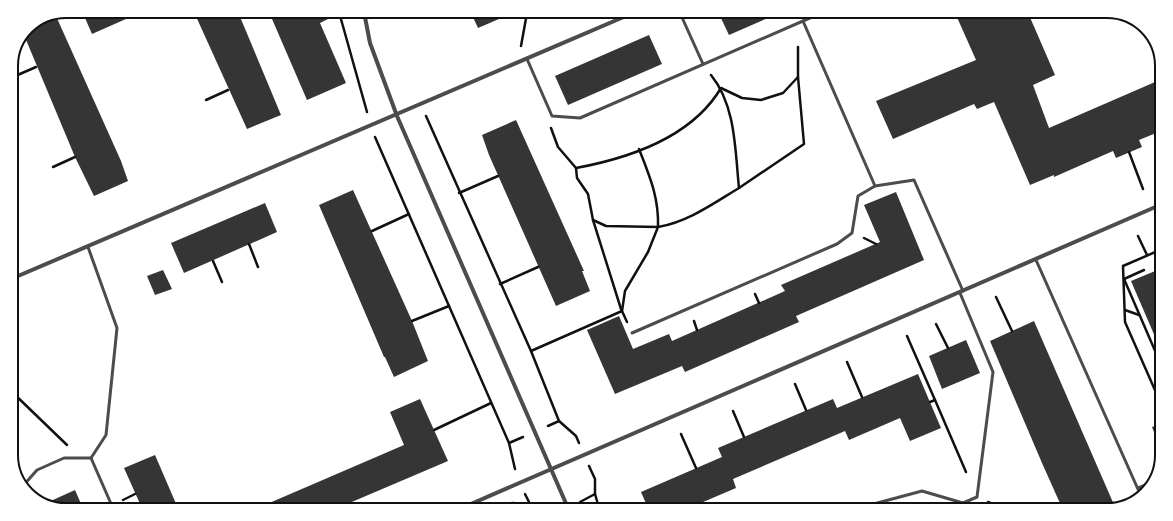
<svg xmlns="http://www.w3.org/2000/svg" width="1173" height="521" font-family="Ubuntu,sans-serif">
<rect width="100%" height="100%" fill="#fff"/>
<!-- building -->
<g fill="#353535">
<polygon points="82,11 144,11 92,34"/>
<polygon points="194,12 238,12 281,115 247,129"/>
<polygon points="269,12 327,12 330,18 320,23 346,83 307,100"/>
<polygon points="471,13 513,13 478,28"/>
<polygon points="719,14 777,14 729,35"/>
<polygon points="956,15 1029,15 1055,75 1033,85 1049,128 1162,79 1161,131 1139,140 1142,147 1116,158 1113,151 1054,177 1054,175 1030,185 994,102 977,109 974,104 893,139 876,101 976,60"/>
<polygon points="56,16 121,161 128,181 94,196 75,157 24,35 27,27"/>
<polygon points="649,35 662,64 568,105 555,76"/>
<polygon points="11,94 17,106 11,109"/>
<polygon points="516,120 584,271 582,271 590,291 556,306 489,155 482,135"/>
<polygon points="353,190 412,321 428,361 394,377 385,357 384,357 319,205"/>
<polygon points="896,192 924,260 796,316 799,322 685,372 682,366 615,394 587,330 619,316 633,349 669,334 672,341 785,291 781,285 880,242 864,205"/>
<polygon points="265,203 277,232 184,273 171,243"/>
<polygon points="1160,269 1159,346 1131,281"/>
<polygon points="163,270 172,289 155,295 147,276"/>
<polygon points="1034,321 1115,507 1107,510 1063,510 1042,463 990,341"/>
<polygon points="966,340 980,373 942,389 929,356"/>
<polygon points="918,374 941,428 910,441 900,418 849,440 845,431 733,479 736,488 689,508 648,508 641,492 722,457 718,448 833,399 837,408"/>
<polygon points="420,399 448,461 340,507 260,507 404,445 390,412"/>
<polygon points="1158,425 1158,442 1152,427"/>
<polygon points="155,455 177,506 141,506 124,468"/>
<polygon points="75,490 82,506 45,506 44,504"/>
</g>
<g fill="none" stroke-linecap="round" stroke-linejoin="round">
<!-- path -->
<g stroke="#111" stroke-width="2.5">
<polyline points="170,11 171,14"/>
<polyline points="339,12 367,112"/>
<polyline points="521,46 527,13"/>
<polyline points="13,77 36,67"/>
<polyline points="206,100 228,90"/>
<polyline points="426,116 531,351 559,421 548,426"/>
<polyline points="551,128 558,147 576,168 577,178 588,194 593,220 621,309"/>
<polyline points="375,137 509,443 515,469"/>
<polyline points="1129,152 1143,189"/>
<polyline points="53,167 75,157"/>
<path d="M576,168C630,158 692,137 721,88L742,98L761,100L783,93L798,77V47"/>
<polyline points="739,188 804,144 798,77"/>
<polyline points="459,193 498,176"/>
<path d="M593,220L606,226L658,227C659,198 650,177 639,149"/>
<polyline points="372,231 409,214"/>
<polyline points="1138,236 1147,255"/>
<polyline points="864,238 876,244"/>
<polyline points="249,244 258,267"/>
<polyline points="213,261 222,282"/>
<polyline points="1144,270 1124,279 1159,360"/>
<polyline points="500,284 538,267"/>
<polyline points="755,294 759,303"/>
<polyline points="996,297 1012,331"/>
<polyline points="1125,310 1139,315"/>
<path d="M622,311L625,291L648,252L658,227C688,222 714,203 739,188C735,150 736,106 711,75"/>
<polyline points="412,321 449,306"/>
<polyline points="694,321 697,330"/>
<polyline points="936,324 948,348"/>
<polyline points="907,336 935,400 930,402"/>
<polyline points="531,351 622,311 627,322"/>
<polyline points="847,362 862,397"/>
<polyline points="795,384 806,410"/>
<polyline points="11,391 67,445"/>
<polyline points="1158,397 1125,322 1123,266 1160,250"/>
<polyline points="935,400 966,472"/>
<polyline points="733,411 744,437"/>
<polyline points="559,421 576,436 579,443"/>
<polyline points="434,430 491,403"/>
<polyline points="681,434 696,468"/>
<polyline points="509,443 523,437"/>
<polyline points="589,466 595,479 595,494 599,508"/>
<polyline points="525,494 532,508"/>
<polyline points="123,500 135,494"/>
<polyline points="580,502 595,494"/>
<polyline points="988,502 1008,510"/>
<polyline points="512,503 530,504"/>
<polyline points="347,504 349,507"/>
</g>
<!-- service -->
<g stroke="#4c4c4c" stroke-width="3">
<polyline points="680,13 703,64"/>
<polyline points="803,21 875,186"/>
<polyline points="527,59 552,116 580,118 819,14"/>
<polyline points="88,247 117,328 106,435 91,458 112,506"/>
<polyline points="1036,260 1141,496"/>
<polyline points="632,333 837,244 852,233 858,196 875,186 914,180 963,291"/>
<polyline points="22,487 37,470 64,458 91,458"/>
<polyline points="1138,488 1153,482"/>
<polyline points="855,509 922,491 963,503 977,497 993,372 960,293"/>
</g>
<!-- minor -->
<g stroke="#4c4c4c" stroke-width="4">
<polyline points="364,12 370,43 397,116 568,508"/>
<polyline points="11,279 633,13"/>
<polyline points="464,507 1160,205"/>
</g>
</g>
<!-- crop -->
<path d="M0 0H1173V521H0ZM66 18H1107A48 48 0 0 1 1155 66V455A48 48 0 0 1 1107 503H66A48 48 0 0 1 18 455V66A48 48 0 0 1 66 18Z" fill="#fff" fill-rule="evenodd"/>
<path fill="none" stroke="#111" stroke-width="2" d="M66 18H1107A48 48 0 0 1 1155 66V455A48 48 0 0 1 1107 503H66A48 48 0 0 1 18 455V66A48 48 0 0 1 66 18Z"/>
</svg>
